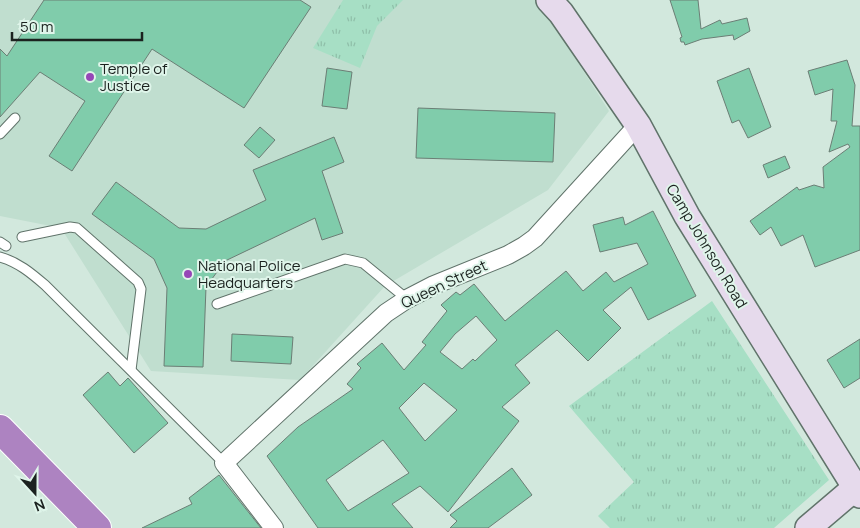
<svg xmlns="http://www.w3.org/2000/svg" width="860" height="528" font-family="Manrope,sans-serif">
<defs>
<pattern id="grass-tufts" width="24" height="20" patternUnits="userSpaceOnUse" patternTransform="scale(1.25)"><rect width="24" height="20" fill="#a7dfc5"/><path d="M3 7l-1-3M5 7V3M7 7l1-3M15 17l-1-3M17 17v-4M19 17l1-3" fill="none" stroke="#8fbfa9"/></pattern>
</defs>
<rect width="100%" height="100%" fill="#d2e8dd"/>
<!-- built -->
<polygon fill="#c0decf" points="0,0 538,0 609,111 548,190 385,286 300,380 151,371 61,228 0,216"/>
<!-- grass -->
<g fill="url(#grass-tufts)">
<polygon points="343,0 403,0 377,26 360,68 313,48"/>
<polygon points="712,301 829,480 774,528 610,528 598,516 634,482 569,406"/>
</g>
<!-- building -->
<g fill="#80ccab" stroke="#6b7e75" fill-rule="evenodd">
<polygon points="44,0 300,0 311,7 244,108 152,49 72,171 49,156 85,101 40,72 0,117 0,49 7,56"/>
<polygon points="670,0 698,0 701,29 720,20 722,24 747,18 750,31 734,40 733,35 702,39 685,45 684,42 681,42 680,38 682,37"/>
<polygon points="847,60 855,85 852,126 860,126 860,250 815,267 803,235 781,246 771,227 760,235 750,221 797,187 799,190 814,185 824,188 823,167 850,147 848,144 829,152 837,121 831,121 833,89 815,95 808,71"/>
<polygon points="327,68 352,72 347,109 322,106"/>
<polygon points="749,68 771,127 748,138 739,120 732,123 717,81"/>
<polygon points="418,108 555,113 553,162 416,158"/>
<polygon points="260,127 275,140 259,158 244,145"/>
<polygon points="334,137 344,162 322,171 343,233 322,240 315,218 225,261 206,287 203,367 164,366 167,288 154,259 92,214 116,182 179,228 206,229 266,200 253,170"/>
<polygon points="785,156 790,168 768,178 763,165"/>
<path d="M653,211L696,296L648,320L631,287L603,310L621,328L588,361L557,330L515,365L530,383L502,407L519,421L448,512L420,486L392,504L413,528H318L267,456L298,427L353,389L347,384L361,368L357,364L382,343L404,370L426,345L422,342L447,311L441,305L456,292L460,295L474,284L505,321L566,271L583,291L606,272L614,282L648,264L637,243L600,252L593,225L623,217L625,225ZM476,316L497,340L475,361L473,359L462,369L440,352L455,334ZM424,383L457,410L425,441L399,408ZM383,440L409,473L348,511L326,480Z"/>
<polygon points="232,334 293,337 291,364 231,361"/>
<polygon points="860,339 860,378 844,388 827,360"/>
<polygon points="108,372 120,386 128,378 168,423 134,453 83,395"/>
<polygon points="512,468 532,495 488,528 450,528 457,521 450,515"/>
<polygon points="219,475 261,528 142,528 192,504 189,498"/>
</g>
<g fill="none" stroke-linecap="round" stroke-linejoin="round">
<!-- lane casing -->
<g stroke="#60736a" stroke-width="11">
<g id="lane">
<polyline points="0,134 15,118"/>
<polyline points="22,237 70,227 77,228 138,282 141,289 131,370"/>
<polyline points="0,242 6,246"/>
<path d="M0,257C18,262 31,273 45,285L224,463"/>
<polyline points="217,304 345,259 363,263 407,299"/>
</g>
</g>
<!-- street casing -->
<g stroke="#60736a" stroke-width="20">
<polyline id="street" points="274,528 224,463 386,313 407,299 434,285 508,255 524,246 535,238 638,125"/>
</g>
<!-- secondary casing -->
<g stroke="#60736a" stroke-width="28">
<g id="secondary">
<polyline points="549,0 561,13 638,125 687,216 860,495"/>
<polyline points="808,528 855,488"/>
</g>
</g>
<!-- highway casing -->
<g stroke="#fff" stroke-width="30">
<polyline id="highway" points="0,429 97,528"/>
</g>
<!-- lane -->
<use href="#lane" stroke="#fff" stroke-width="9"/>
<!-- street -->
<use href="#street" stroke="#fff" stroke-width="18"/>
<!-- secondary -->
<use href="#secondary" stroke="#e6daec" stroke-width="25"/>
<!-- highway -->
<use href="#highway" stroke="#ad83c1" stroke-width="28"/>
</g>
<!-- markers -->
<g fill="#9647b7" stroke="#dff5ea" stroke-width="2">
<circle cx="90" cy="77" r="5"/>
<circle cx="188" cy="274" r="5"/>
</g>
<g text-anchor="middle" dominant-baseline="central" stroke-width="4" stroke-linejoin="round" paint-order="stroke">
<!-- poi labels -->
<g font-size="15" fill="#1b221f" stroke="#dff5ea" text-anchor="start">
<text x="100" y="68">Temple of<tspan x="100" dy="17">Justice</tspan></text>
<text x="198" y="265">National Police<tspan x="198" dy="17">Headquarters</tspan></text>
</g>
<!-- street labels -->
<g font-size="15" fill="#1b221f" stroke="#dff5ea">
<text transform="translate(707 246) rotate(59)">Camp Johnson Road</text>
<text transform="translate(444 284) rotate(-25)">Queen Street</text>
</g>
</g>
<!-- north arrow -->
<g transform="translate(35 493) rotate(159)" stroke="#dff5ea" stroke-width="4" paint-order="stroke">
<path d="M0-4L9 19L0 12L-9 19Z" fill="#1b221f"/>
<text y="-8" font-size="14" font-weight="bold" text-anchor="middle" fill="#1b221f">N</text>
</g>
<!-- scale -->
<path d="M12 32v8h130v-8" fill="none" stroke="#1b221f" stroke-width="2.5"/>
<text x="20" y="32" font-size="15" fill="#1b221f" stroke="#dff5ea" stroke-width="4" paint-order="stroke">50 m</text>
</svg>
